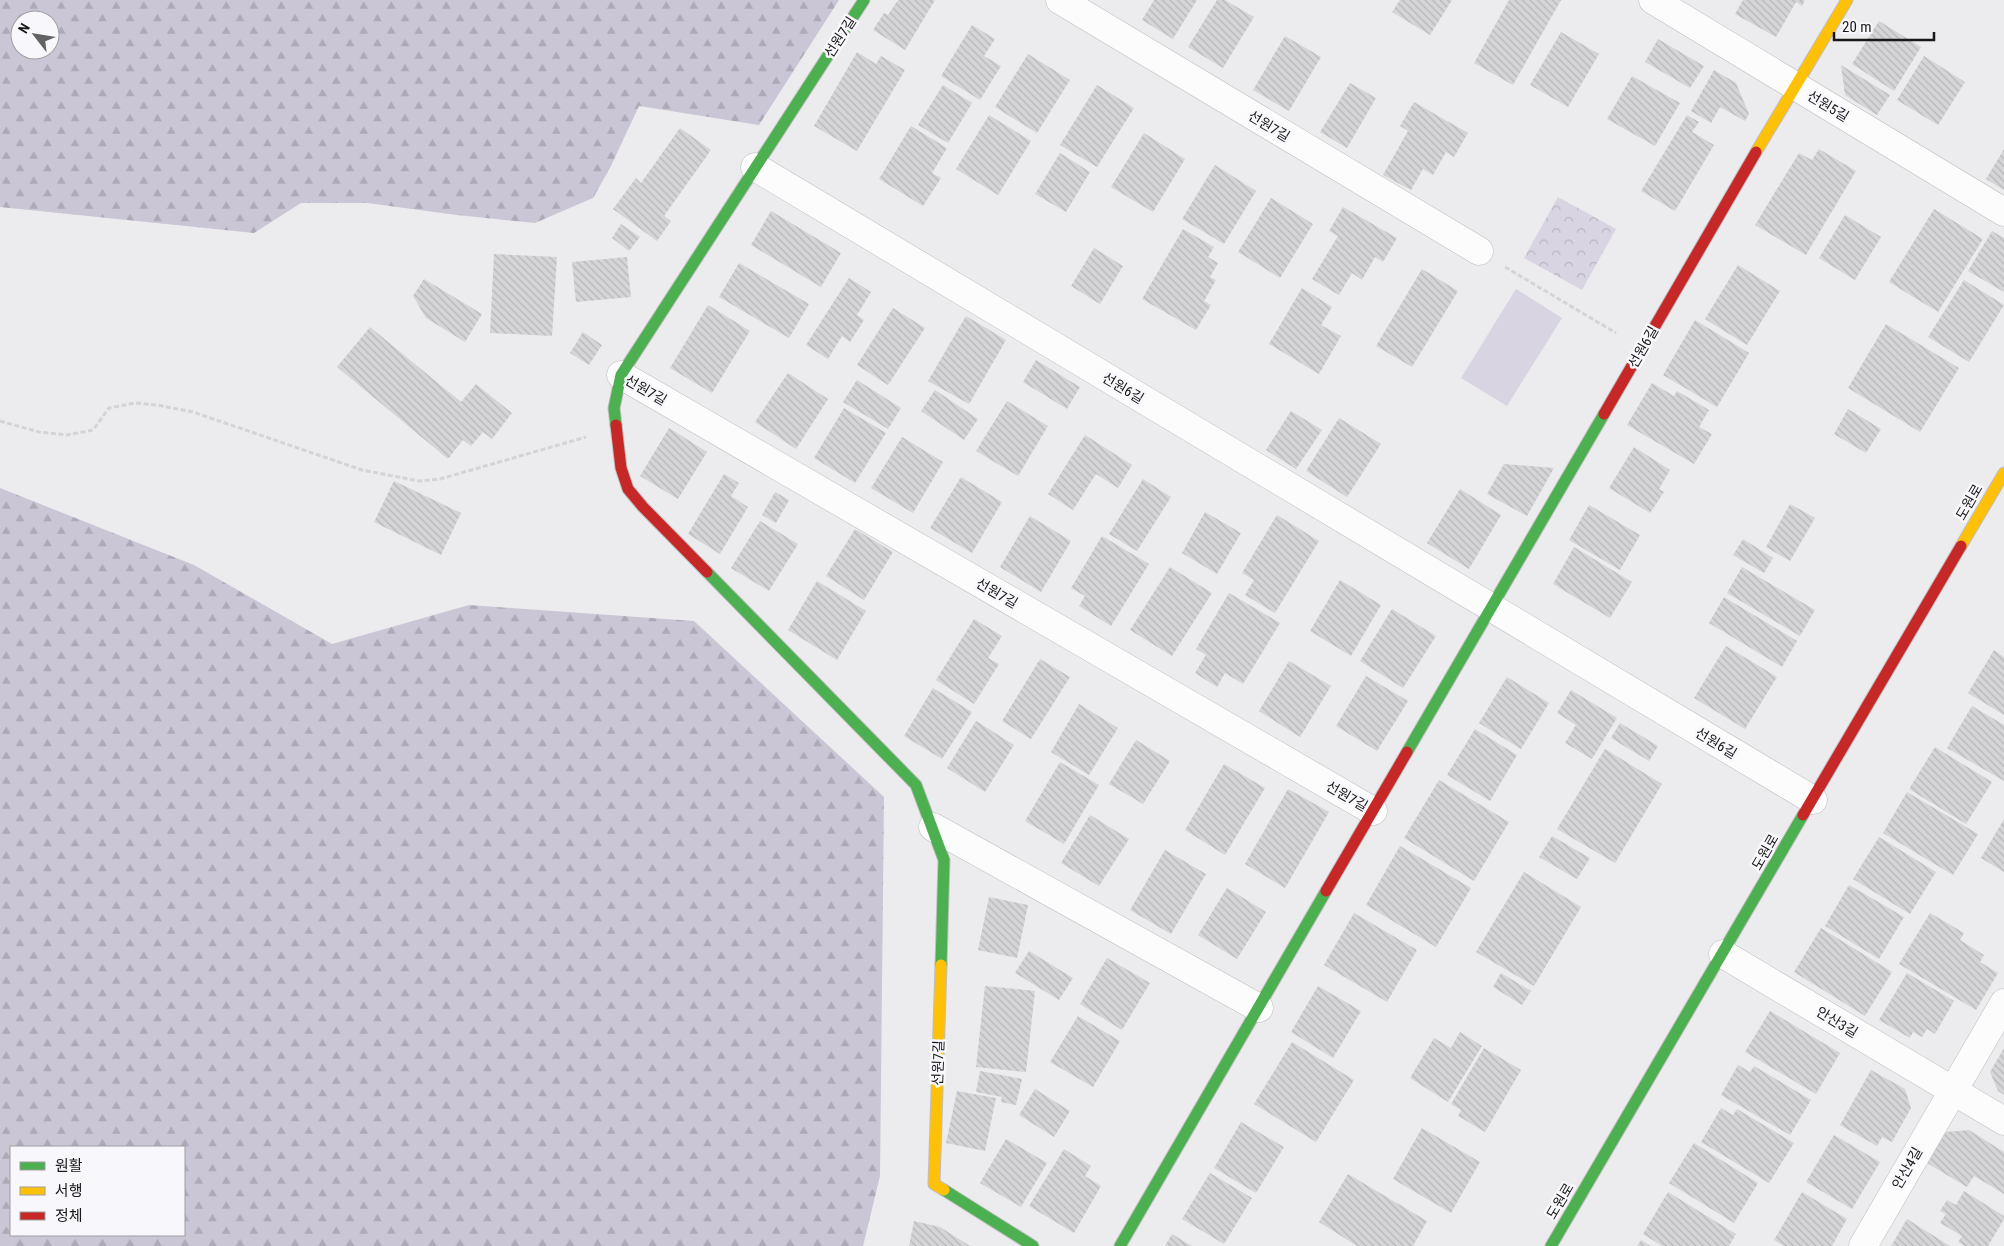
<svg xmlns="http://www.w3.org/2000/svg" width="2004" height="1246" font-family="'Roboto Condensed','Noto Sans KR',sans-serif">
<defs>
<pattern id="forest-firs" width="22" height="20" patternUnits="userSpaceOnUse" patternTransform="scale(1.25)"><rect width="22" height="20" fill="#cbc6d6"/><path d="M5 1l3.5 6h-7zM16 11l3.5 6h-7z" fill="#aea9b7"/></pattern>
<pattern id="park-crowns" width="20" height="18" patternUnits="userSpaceOnUse" patternTransform="scale(1.25)"><rect width="20" height="18" fill="#d8d4e1"/><path d="M2 6a3 3 0 1 1 6 0M12 15a3 3 0 1 1 6 0" fill="none" stroke="#b9b5c0"/></pattern>
<pattern id="building-back-hatch" width="6" height="6" patternUnits="userSpaceOnUse" patternTransform="scale(1.25)"><rect width="6" height="6" fill="#d5d4d6"/><path d="M-1 5l2 2M0 0l6 6M5-1l2 2" fill="none" stroke="#b6b5b7"/></pattern>
</defs>
<rect width="100%" height="100%" fill="#ecebed"/>
<!-- forest -->
<g fill="url(#forest-firs)" fill-rule="evenodd">
<path d="M0,0H839L759,125L639,106L610,168L593,198L535,223L457,215L367,203H301L254,233L0,207ZM20,20H50V50H20Z"/>
<path d="M0,488L194,565L332,644L469,605L694,621L884,797L880,1176L863,1246H0ZM11,1147H184V1235H11Z"/>
</g>
<!-- park -->
<polygon fill="url(#park-crowns)" points="1558,197 1616,229 1582,290 1524,258"/>
<!-- garden -->
<polygon fill="#d8d4e1" points="1516,289 1562,318 1507,406 1461,378"/>
<!-- building -->
<g fill="url(#building-back-hatch)">
<polygon points="898,0 935,0 905,50 873,30 884,13 888,15"/>
<polygon points="1154,0 1197,0 1173,39 1142,20"/>
<polygon points="1217,0 1225,0 1254,17 1223,68 1188,47"/>
<polygon points="1400,0 1452,0 1430,35 1392,12"/>
<polygon points="1509,0 1561,0 1513,85 1474,63"/>
<polygon points="1743,0 1805,0 1802,6 1796,2 1776,37 1735,14"/>
<polygon points="1879,21 1921,47 1894,91 1852,64"/>
<polygon points="972,25 995,39 984,56 1001,66 980,100 941,76"/>
<polygon points="1561,32 1599,54 1568,107 1530,85"/>
<polygon points="1285,36 1321,57 1289,111 1253,90"/>
<polygon points="1658,39 1704,66 1690,88 1645,62"/>
<polygon points="857,52 876,64 881,56 905,70 857,151 814,126"/>
<polygon points="1028,54 1070,80 1037,133 995,107"/>
<polygon points="1924,56 1965,82 1938,125 1897,100"/>
<polygon points="1841,65 1890,95 1877,115 1845,95"/>
<polygon points="1714,70 1736,83 1749,114 1745,121 1720,107 1711,123 1691,111"/>
<polygon points="1632,76 1680,103 1655,146 1607,119"/>
<polygon points="1350,83 1376,98 1347,148 1320,132"/>
<polygon points="943,85 972,103 948,143 918,125"/>
<polygon points="1097,85 1134,108 1097,167 1060,145"/>
<polygon points="1414,102 1468,133 1454,157 1446,152 1433,175 1423,169 1411,190 1383,175 1408,131 1400,126"/>
<polygon points="989,115 1031,141 998,195 956,169"/>
<polygon points="1687,115 1699,122 1692,132 1714,145 1675,211 1641,191"/>
<polygon points="911,126 947,148 932,173 941,178 923,206 879,179"/>
<polygon points="680,128 711,150 664,216 671,221 657,241 613,209 636,178 641,183"/>
<polygon points="1144,133 1185,159 1153,212 1111,187"/>
<polygon points="1819,149 1856,171 1806,255 1755,225 1799,153 1812,160"/>
<polygon points="2004,149 2004,190 1986,179"/>
<polygon points="1060,153 1090,172 1066,212 1035,194"/>
<polygon points="1215,165 1256,191 1224,244 1182,219"/>
<polygon points="1271,198 1313,224 1280,278 1238,252"/>
<polygon points="1343,207 1397,238 1383,262 1375,257 1362,280 1352,273 1339,295 1312,279 1338,236 1329,231"/>
<polygon points="1934,209 1983,239 1938,312 1889,282"/>
<polygon points="771,211 841,253 821,287 751,245"/>
<polygon points="1845,215 1881,237 1855,280 1819,258"/>
<polygon points="621,224 640,237 629,251 612,238"/>
<polygon points="1183,229 1214,247 1208,257 1218,263 1210,277 1216,280 1204,301 1211,305 1196,330 1142,299"/>
<polygon points="1992,231 2004,238 2004,292 1968,271"/>
<polygon points="1094,248 1123,266 1100,304 1071,286"/>
<polygon points="494,254 557,257 552,336 490,333"/>
<polygon points="627,257 631,297 576,302 572,262"/>
<polygon points="739,263 809,304 789,338 719,297"/>
<polygon points="1738,265 1780,291 1747,345 1705,319"/>
<polygon points="1422,269 1458,291 1412,367 1376,346"/>
<polygon points="849,278 871,292 857,315 864,320 850,342 842,336 828,359 806,345"/>
<polygon points="424,279 482,314 465,342 426,318 413,296"/>
<polygon points="1964,280 2004,305 1969,362 1928,337"/>
<polygon points="1302,288 1332,307 1321,325 1341,336 1319,374 1269,344"/>
<polygon points="708,305 750,331 712,393 670,368"/>
<polygon points="893,308 925,328 888,385 857,365"/>
<polygon points="966,316 1006,340 969,404 928,381"/>
<polygon points="1695,320 1749,353 1717,407 1663,375"/>
<polygon points="1886,324 1959,368 1920,432 1848,388"/>
<polygon points="370,327 461,402 476,384 512,413 492,439 483,432 471,446 463,440 448,459 337,367"/>
<polygon points="583,332 602,345 589,365 570,353"/>
<polygon points="1036,360 1080,387 1067,409 1023,382"/>
<polygon points="788,373 828,399 796,449 755,422"/>
<polygon points="857,380 901,408 888,429 843,402"/>
<polygon points="1652,383 1674,396 1677,391 1709,410 1699,427 1712,434 1694,464 1627,425"/>
<polygon points="935,390 978,419 964,440 921,411"/>
<polygon points="1007,401 1048,426 1018,476 976,451"/>
<polygon points="844,408 886,433 855,483 814,458"/>
<polygon points="1848,409 1881,429 1866,453 1834,434"/>
<polygon points="1291,411 1322,430 1296,469 1266,450"/>
<polygon points="1339,418 1381,444 1347,497 1306,471"/>
<polygon points="669,428 707,452 678,499 640,476"/>
<polygon points="1085,435 1132,465 1118,488 1096,474 1073,510 1048,494"/>
<polygon points="902,437 943,462 913,513 871,488"/>
<polygon points="1634,447 1670,470 1659,489 1664,492 1650,513 1609,488"/>
<polygon points="1504,464 1554,468 1527,516 1487,494"/>
<polygon points="724,474 739,483 731,496 748,507 720,554 688,534"/>
<polygon points="961,477 1002,502 972,553 930,528"/>
<polygon points="1143,479 1171,497 1137,551 1109,534"/>
<polygon points="394,481 461,513 441,555 374,522"/>
<polygon points="1460,489 1501,515 1469,569 1427,543"/>
<polygon points="775,492 789,500 776,523 762,515"/>
<polygon points="1790,504 1815,518 1790,561 1766,547"/>
<polygon points="1589,505 1640,535 1620,570 1569,540"/>
<polygon points="1205,512 1241,533 1217,574 1182,553"/>
<polygon points="1277,515 1319,541 1275,613 1245,595 1254,580 1242,573"/>
<polygon points="1030,516 1071,541 1041,592 1000,567"/>
<polygon points="760,521 798,544 769,591 731,568"/>
<polygon points="855,529 893,552 864,600 826,576"/>
<polygon points="1102,536 1149,564 1111,626 1079,606 1085,596 1071,588"/>
<polygon points="1743,539 1773,558 1764,573 1733,555"/>
<polygon points="1574,547 1632,582 1610,618 1553,584"/>
<polygon points="1170,567 1212,593 1172,656 1130,630"/>
<polygon points="1742,567 1815,610 1800,636 1727,593"/>
<polygon points="1340,580 1381,605 1351,656 1310,631"/>
<polygon points="817,581 866,611 837,660 788,630"/>
<polygon points="1229,593 1280,623 1243,684 1225,673 1217,687 1195,673 1206,655 1196,649"/>
<polygon points="1724,597 1797,641 1782,667 1709,623"/>
<polygon points="1392,609 1436,636 1403,688 1360,661"/>
<polygon points="974,619 1002,636 988,658 999,664 974,704 936,680"/>
<polygon points="1726,646 1777,677 1745,729 1694,698"/>
<polygon points="1994,650 2004,657 2004,715 1968,693"/>
<polygon points="1040,659 1070,677 1031,739 1002,721"/>
<polygon points="1289,661 1331,686 1300,737 1259,711"/>
<polygon points="1366,676 1408,701 1377,751 1336,726"/>
<polygon points="1507,677 1549,703 1521,749 1479,723"/>
<polygon points="933,688 972,712 942,759 904,736"/>
<polygon points="1571,690 1617,718 1592,759 1565,743 1576,725 1557,713"/>
<polygon points="1079,704 1118,728 1089,775 1051,752"/>
<polygon points="1972,706 2004,725 2004,781 1947,748"/>
<polygon points="976,721 1014,745 985,792 947,768"/>
<polygon points="1620,723 1658,746 1649,761 1611,738"/>
<polygon points="1475,729 1517,755 1490,801 1447,775"/>
<polygon points="1136,740 1170,761 1143,804 1109,784"/>
<polygon points="1935,747 1992,782 1966,824 1909,789"/>
<polygon points="1605,749 1662,784 1615,863 1557,829"/>
<polygon points="1060,762 1099,785 1064,844 1025,821"/>
<polygon points="1224,764 1265,788 1225,855 1185,830"/>
<polygon points="1439,780 1509,822 1474,881 1404,838"/>
<polygon points="1288,789 1329,812 1285,888 1245,864"/>
<polygon points="1907,792 1978,834 1953,875 1883,833"/>
<polygon points="1090,815 1129,839 1099,886 1061,863"/>
<polygon points="2004,819 2004,872 1981,858"/>
<polygon points="1552,836 1590,858 1577,879 1539,857"/>
<polygon points="1879,837 1936,872 1910,914 1853,879"/>
<polygon points="1400,846 1471,888 1436,947 1366,905"/>
<polygon points="1165,850 1206,874 1171,934 1130,910"/>
<polygon points="1524,872 1581,907 1534,986 1476,952"/>
<polygon points="1849,885 1904,917 1879,959 1825,926"/>
<polygon points="1227,888 1266,912 1237,959 1198,935"/>
<polygon points="989,897 1028,905 1017,958 978,950"/>
<polygon points="1354,913 1417,950 1387,1002 1324,965"/>
<polygon points="1930,913 1964,933 1960,940 1984,955 1980,962 1998,973 1976,1010 1899,964"/>
<polygon points="1821,928 1892,972 1865,1016 1794,972"/>
<polygon points="1029,951 1073,978 1059,1000 1015,973"/>
<polygon points="1107,958 1150,983 1122,1030 1080,1004"/>
<polygon points="1501,973 1531,991 1522,1005 1493,987"/>
<polygon points="1907,973 1954,1001 1935,1034 1927,1029 1922,1037 1913,1032 1910,1038 1879,1020"/>
<polygon points="985,986 1035,991 1026,1072 976,1067"/>
<polygon points="1318,986 1361,1011 1333,1058 1291,1032"/>
<polygon points="1770,1011 1840,1053 1816,1094 1745,1052"/>
<polygon points="1078,1016 1120,1041 1093,1087 1050,1062"/>
<polygon points="1460,1032 1482,1046 1448,1102 1410,1078 1434,1038 1451,1048"/>
<polygon points="1292,1042 1354,1080 1316,1142 1254,1104"/>
<polygon points="1484,1048 1521,1070 1485,1132 1458,1116 1461,1110 1451,1104"/>
<polygon points="2004,1048 2004,1095 1998,1091 1990,1072"/>
<polygon points="1738,1065 1750,1072 1754,1066 1811,1100 1790,1135 1721,1095"/>
<polygon points="1871,1070 1905,1089 1911,1108 1892,1142 1882,1137 1877,1146 1840,1125"/>
<polygon points="980,1071 1022,1079 1016,1105 1001,1102 1002,1097 976,1092"/>
<polygon points="1035,1089 1070,1111 1054,1137 1019,1115"/>
<polygon points="957,1091 996,1098 985,1151 946,1143"/>
<polygon points="1721,1108 1733,1115 1737,1109 1794,1143 1769,1183 1701,1142"/>
<polygon points="1241,1122 1284,1147 1256,1193 1214,1168"/>
<polygon points="1422,1128 1480,1162 1451,1213 1393,1179"/>
<polygon points="1969,1130 2004,1152 2004,1194 1974,1176 1967,1187 1927,1163 1946,1132"/>
<polygon points="1834,1135 1880,1162 1852,1209 1806,1182"/>
<polygon points="1006,1139 1047,1163 1021,1207 980,1183"/>
<polygon points="1694,1143 1758,1183 1734,1223 1669,1183"/>
<polygon points="1064,1149 1091,1166 1085,1176 1101,1186 1074,1233 1029,1206"/>
<polygon points="1210,1173 1252,1198 1224,1244 1182,1219"/>
<polygon points="1348,1174 1427,1221 1413,1246 1357,1246 1319,1222"/>
<polygon points="1964,1191 2004,1216 2004,1219 1988,1246 1965,1246 1958,1242 1962,1236 1940,1223 1946,1214 1940,1211 1947,1200 1956,1205"/>
<polygon points="1668,1192 1736,1234 1729,1246 1662,1246 1643,1234"/>
<polygon points="1802,1192 1847,1219 1832,1246 1784,1246 1774,1240"/>
<polygon points="1907,1219 1950,1246 1891,1246"/>
<polygon points="914,1221 940,1227 970,1246 909,1246"/>
<polygon points="1172,1234 1192,1246 1165,1246"/>
<polygon points="1641,1240 1651,1246 1637,1246"/>
</g>
<g fill="none" stroke-linecap="round" stroke-linejoin="round">
<!-- street casing -->
<g stroke="#bfbec0" stroke-width="29">
<g id="street">
<polyline points="1060,0 1479,251"/>
<polyline points="1653,0 2004,212"/>
<polyline points="755,167 1813,800"/>
<polyline points="621,375 1373,811"/>
<polyline points="933,827 1259,1008"/>
<polyline points="1723,954 2004,1121"/>
<polyline points="1863,1246 2004,1003"/>
</g>
</g>
<!-- fast casing -->
<g stroke="#bfbec0" stroke-width="13">
<g id="fast">
<polyline points="616,425 614,408 621,375 864,0"/>
<polyline points="707,572 916,785 944,860 941,965"/>
<polyline points="1407,752 1604,414"/>
<polyline points="944,1190 1033,1246"/>
<polyline points="1120,1246 1326,891"/>
<polyline points="1551,1246 1803,815"/>
</g>
</g>
<!-- slow casing -->
<g stroke="#bfbec0" stroke-width="13">
<g id="slow">
<polyline points="1756,152 1847,0"/>
<polyline points="1961,546 2004,473"/>
<polyline points="941,965 934,1184 944,1190"/>
</g>
</g>
<!-- jam casing -->
<g stroke="#bfbec0" stroke-width="13">
<g id="jam">
<polyline points="1604,414 1756,152"/>
<polyline points="616,425 621,468 628,489 643,507 707,572"/>
<polyline points="1803,815 1961,546"/>
<polyline points="1326,891 1407,752"/>
</g>
</g>
<!-- path -->
<g stroke="#d4d4d5" stroke-width="3" stroke-dasharray="5 2.5" stroke-linecap="butt">
<polyline points="1505,267 1616,333"/>
<polyline points="0,421 39,432 67,435 93,430 109,408 135,403 157,405 193,412 362,470 419,481 440,479 586,437"/>
</g>
<!-- street -->
<use href="#street" stroke="#fcfcfc" stroke-width="28"/>
<!-- fast -->
<use href="#fast" stroke="#4caf50" stroke-width="11"/>
<!-- slow -->
<use href="#slow" stroke="#ffc107" stroke-width="11"/>
<!-- jam -->
<use href="#jam" stroke="#c62828" stroke-width="11"/>
</g>
<g text-anchor="middle" dominant-baseline="central" stroke-width="5" stroke-linejoin="round" paint-order="stroke">
<!-- street labels -->
<g font-size="14" fill="#181819" stroke="#f8f7fb">
<text transform="translate(840 37) rotate(-57)">선원7길</text>
<text transform="translate(1828 106) rotate(31)">선원5길</text>
<text transform="translate(1269 126) rotate(31)">선원7길</text>
<text transform="translate(1643 347) rotate(-60)">선원6길</text>
<text transform="translate(1123 388) rotate(31)">선원6길</text>
<text transform="translate(646 390) rotate(30)">선원7길</text>
<text transform="translate(1969 502) rotate(-60)">도원로</text>
<text transform="translate(997 593) rotate(30)">선원7길</text>
<text transform="translate(1716 743) rotate(31)">선원6길</text>
<text transform="translate(1347 796) rotate(30)">선원7길</text>
<text transform="translate(1765 852) rotate(-60)">도원로</text>
<text transform="translate(1837 1022) rotate(31)">안산3길</text>
<text transform="translate(938 1063) rotate(-88)">선원7길</text>
<text transform="translate(1907 1168) rotate(-60)">안산4길</text>
<text transform="translate(1560 1201) rotate(-59)">도원로</text>
</g>
</g>
<!-- legend -->
<rect x="10" y="1146" width="175" height="90" fill="#f8f7fb" stroke="#9e9ea1"/>
<rect x="20" y="1162" width="25" height="8" fill="#4caf50" stroke="#9e9ea1"/>
<text x="55" y="1171" font-size="15" fill="#181819">원활</text>
<rect x="20" y="1187" width="25" height="8" fill="#ffc107" stroke="#9e9ea1"/>
<text x="55" y="1196" font-size="15" fill="#181819">서행</text>
<rect x="20" y="1212" width="25" height="8" fill="#c62828" stroke="#9e9ea1"/>
<text x="55" y="1221" font-size="15" fill="#181819">정체</text>
<!-- north arrow -->
<g transform="translate(35 35) rotate(301)"><circle r="24" fill="#f8f7fb" stroke="#9e9ea1"/>
<path d="M0-4L9 19L0 12L-9 19Z" fill="#626263"/>
<text y="-8" font-size="14" font-weight="bold" text-anchor="middle" fill="#181819">N</text>
</g>
<!-- scale -->
<path d="M1834 32v8h100v-8" fill="none" stroke="#181819" stroke-width="2.5"/>
<text x="1842" y="32" font-size="15" fill="#181819" stroke="#f8f7fb" stroke-width="4" paint-order="stroke">20 m</text>
</svg>
